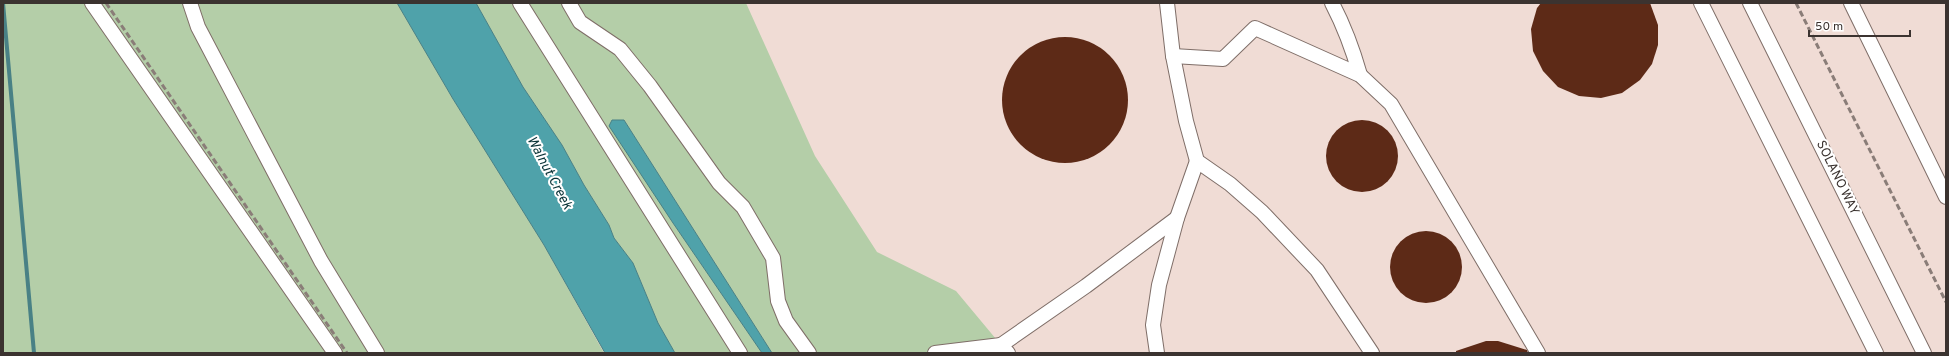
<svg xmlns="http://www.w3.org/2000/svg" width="1949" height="356" font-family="Overpass,sans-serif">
<rect width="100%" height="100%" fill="#f0dcd5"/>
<!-- green -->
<g fill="#b4cea8">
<polygon points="3,3 397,3 453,99 544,245 604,353 3,353"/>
<polygon points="476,3 746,3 815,156 877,252 956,291 1001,345 935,353 772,353 624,120 612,120 673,223 762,353 675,353 658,323 633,263 614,238 609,225 584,185 562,145 523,87"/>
</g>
<!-- water -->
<g fill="#4fa2aa" stroke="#498185">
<polygon points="397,3 476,3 523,87 562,145 584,185 609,225 614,238 633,263 658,323 675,353 605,353 544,245 453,99"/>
<polygon points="612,120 624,120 772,353 762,353 673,223 609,126"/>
</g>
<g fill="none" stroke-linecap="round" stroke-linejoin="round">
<!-- stream -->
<polyline stroke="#498185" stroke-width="4" points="3,3 34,353"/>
</g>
<!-- building -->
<g fill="#5d2a17">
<polygon points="1541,3 1650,3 1658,25 1658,45 1652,64 1640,80 1622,93 1601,98 1579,96 1558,87 1543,71 1533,51 1531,29 1537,8"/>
<circle cx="1065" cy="100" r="63"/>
<circle cx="1362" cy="156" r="36"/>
<circle cx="1426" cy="267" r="36"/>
<polygon points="1486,341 1498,341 1527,350 1528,353 1456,353 1456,351"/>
</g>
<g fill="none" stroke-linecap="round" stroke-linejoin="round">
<!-- minor casing -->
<g stroke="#7f6e68" stroke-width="16">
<g id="minor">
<polyline points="92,3 335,353"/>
<polyline points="190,3 198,27 321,261 377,353"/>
<polyline points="520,3 740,353"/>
<polyline points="569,3 580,22 620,49 650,86 719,183 743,207 773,258 778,301 786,321 809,353"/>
<polyline points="1167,3 1173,56 1186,121 1197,161 1230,184 1262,212 1317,270 1372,353"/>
<path d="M1332,3C1344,26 1353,50 1360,75"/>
<polyline points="1701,3 1876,353"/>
<polyline points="1750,3 1924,353"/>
<polyline points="1851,3 1946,197"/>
<polyline points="1173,56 1223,59 1255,28 1360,75 1391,104 1538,353"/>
<polyline points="935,353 1001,345"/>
<polyline points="1008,353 1001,345 1086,286 1177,218"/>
<polyline points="1157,353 1153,325 1159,285 1177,218 1197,161"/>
</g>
</g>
<!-- minor -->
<use href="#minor" stroke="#fff" stroke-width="14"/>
<!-- rail -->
<g stroke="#8a7d78" stroke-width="3" stroke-dasharray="6 3" stroke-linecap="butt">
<polyline points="106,3 347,353"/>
<polyline points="1796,3 1946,302"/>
</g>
</g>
<g text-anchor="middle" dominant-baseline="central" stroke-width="4" stroke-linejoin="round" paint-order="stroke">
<!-- street labels -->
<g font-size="13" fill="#3b3330" stroke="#fff">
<text transform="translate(1837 178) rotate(64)">SOLANO WAY</text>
</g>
<!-- water labels -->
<g font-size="14" font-style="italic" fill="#0b3438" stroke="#fff">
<text transform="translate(549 173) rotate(62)">Walnut Creek</text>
</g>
</g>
<!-- border -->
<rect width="1949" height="356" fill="none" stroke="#3b3330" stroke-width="8"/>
<!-- scale -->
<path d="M1809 30v6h101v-6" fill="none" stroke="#3b3330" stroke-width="2"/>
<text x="1815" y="30" font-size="12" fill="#3b3330" stroke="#ffffff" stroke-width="3" paint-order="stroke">50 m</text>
</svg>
